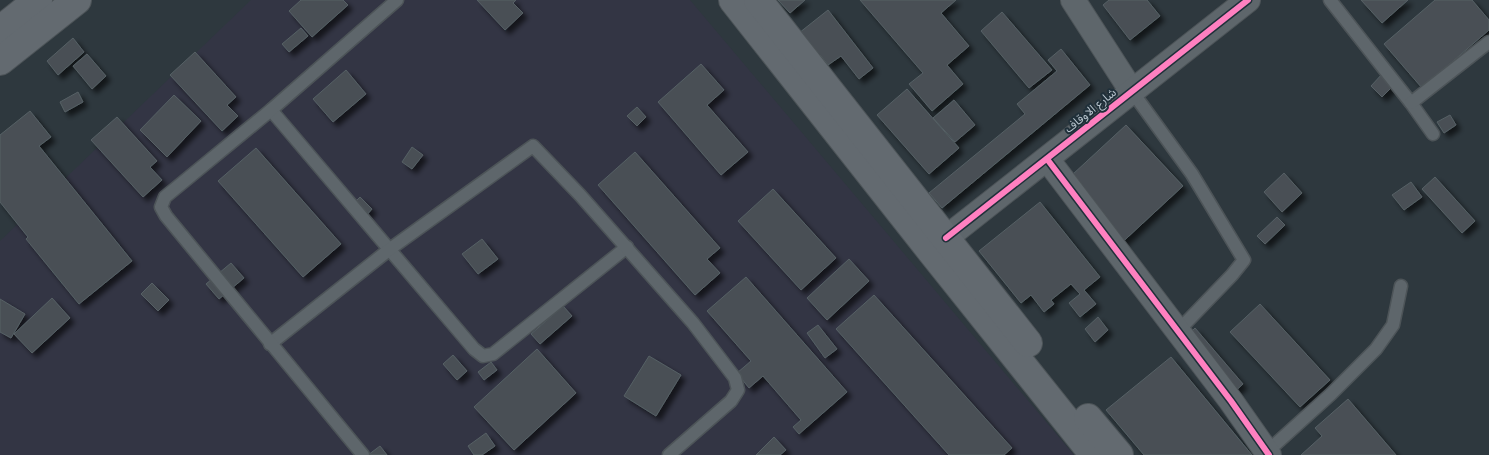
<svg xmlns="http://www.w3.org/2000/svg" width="1489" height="455" font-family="Poppins,'Noto Sans Arabic',sans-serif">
<defs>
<filter id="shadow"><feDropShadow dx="4.5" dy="4.5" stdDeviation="2.5" flood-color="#0009"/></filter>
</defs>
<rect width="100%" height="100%" fill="#2e383e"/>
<!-- medical -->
<polygon fill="#333544" points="251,0 690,0 1074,455 0,455 0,241"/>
<!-- building -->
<g fill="#485055" stroke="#566065" filter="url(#shadow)">
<polygon points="301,0 343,0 348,5 312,37 289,11"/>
<polygon points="477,0 516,0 513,3 523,13 505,30"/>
<polygon points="778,0 805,0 790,13"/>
<polygon points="860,0 956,0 941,13 969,46 947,65 963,84 932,111 909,84 923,73"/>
<polygon points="1109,0 1147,0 1160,16 1130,40 1103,5"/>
<polygon points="1361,0 1408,0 1382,23"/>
<polygon points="1435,0 1472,0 1489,20 1489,30 1422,88 1384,44"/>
<polygon points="828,10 873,68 859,79 841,56 828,65 820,55 818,58 799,33"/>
<polygon points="1002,12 1052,70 1029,88 981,31"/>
<polygon points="301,28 308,36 289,52 282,44"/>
<polygon points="73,38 84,52 58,75 47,61"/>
<polygon points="1061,49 1090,85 942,208 929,193 1025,114 1017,104 1057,71 1048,60"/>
<polygon points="195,52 236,97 227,105 238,116 222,131 170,75"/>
<polygon points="87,54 106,76 92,89 73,66"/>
<polygon points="701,64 724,90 707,105 748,152 721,175 658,102"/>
<polygon points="346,70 366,94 333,122 313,99"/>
<polygon points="1383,73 1394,85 1382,97 1371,86"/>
<polygon points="907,89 959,148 929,174 877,115"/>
<polygon points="78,92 83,102 65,112 60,102"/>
<polygon points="174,95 201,121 167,157 140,130"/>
<polygon points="954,100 975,125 955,142 933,118"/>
<polygon points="637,107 646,117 637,126 627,116"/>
<polygon points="30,111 51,137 39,146 132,261 79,304 26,239 28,237 0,202 0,135"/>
<polygon points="1450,115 1456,125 1444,133 1437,122"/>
<polygon points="117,117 157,161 150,167 162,180 143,197 91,140"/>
<polygon points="1126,125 1183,186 1115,249 1059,187"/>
<polygon points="412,147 423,155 412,169 402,162"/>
<polygon points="256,148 341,244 303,277 218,181"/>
<polygon points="635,152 720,248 707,259 720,273 695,295 598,185"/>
<polygon points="1284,173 1302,193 1282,212 1264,192"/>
<polygon points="1435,177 1475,221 1462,233 1422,189"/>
<polygon points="1411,182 1422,197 1404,210 1392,195"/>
<polygon points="773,189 836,258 801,290 738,221"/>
<polygon points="360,197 372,209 365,217 352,205"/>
<polygon points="1040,202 1100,277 1084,290 1096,304 1080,317 1069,303 1080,294 1071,284 1051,300 1054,304 1044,312 1031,295 1021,303 979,251"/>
<polygon points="1277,217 1285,225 1265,244 1257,236"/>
<polygon points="482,239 498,259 478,274 462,254"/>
<polygon points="849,259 869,281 827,320 807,298"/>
<polygon points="231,263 244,278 219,299 206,284"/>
<polygon points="746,277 847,392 799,434 793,427 801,420 763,376 749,388 737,373 751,361 707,311"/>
<polygon points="152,283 169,300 158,311 141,294"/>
<polygon points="874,295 1012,448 1004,455 949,455 836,329"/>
<polygon points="52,298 70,318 32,353 14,334"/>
<polygon points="0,299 25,314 11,338 0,332"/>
<polygon points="1260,304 1330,380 1300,407 1230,332"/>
<polygon points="563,306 572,316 540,344 531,334"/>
<polygon points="1098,317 1108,330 1095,342 1085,329"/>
<polygon points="818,325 837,349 825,358 807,333"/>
<polygon points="1195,328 1243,384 1229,397 1181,342"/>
<polygon points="537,349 576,393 514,450 474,407"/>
<polygon points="453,355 467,371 457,380 443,364"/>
<polygon points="649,356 681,375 656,416 624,396"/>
<polygon points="1171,357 1252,455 1144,455 1106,410"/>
<polygon points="491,362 497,370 484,380 478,372"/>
<polygon points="1348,399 1396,455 1301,455 1322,436 1315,428"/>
<polygon points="486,433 495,446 482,455 474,455 468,446"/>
<polygon points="774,437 786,450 780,455 756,455"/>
<polygon points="380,446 387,455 368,455"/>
</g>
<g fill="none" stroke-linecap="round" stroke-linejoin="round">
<!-- service casing -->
<g stroke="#4d5458" stroke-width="15">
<g id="service">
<polyline points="1330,0 1411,103 1433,134"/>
<polyline points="1131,90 1192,174 1244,260 1232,275 1178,331"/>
<polyline points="1411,103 1489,42"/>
<polyline points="271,110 474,349 483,356 493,354 627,247"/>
<polyline points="270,344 390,249 533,146 580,195 693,323 735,378 738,390 731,401 669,455"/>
<polyline points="1268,451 1331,394 1376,349 1393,325 1401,286"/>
<polyline points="363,455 166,216 161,207 165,197 271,110 397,0"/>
</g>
</g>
<!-- minor casing -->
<g stroke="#4d5458" stroke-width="26">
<g id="minor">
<polyline points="1073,0 1131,90"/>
<polyline points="1047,159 1231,401 1269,455"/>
<polyline points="946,238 1248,0"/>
</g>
</g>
<!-- secondary casing -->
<g stroke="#4d5458" stroke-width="30">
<g id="secondary">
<polyline points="733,0 931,251 1094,455"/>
<polyline points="758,0 1028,343"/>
<polyline points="0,30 38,0"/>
<polyline points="0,61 77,0"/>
<polyline points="1088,418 1119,455"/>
</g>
</g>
<!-- service -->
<use href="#service" stroke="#5e666b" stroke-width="12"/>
<!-- minor -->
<use href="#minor" stroke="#5e666b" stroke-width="24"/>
<!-- secondary -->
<use href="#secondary" stroke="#636a70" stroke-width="28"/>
<!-- cycleway casing -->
<g stroke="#20303a" stroke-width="9">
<g id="cycleway">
<polyline points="1047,159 1231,401 1269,455"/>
<polyline points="946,238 1248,0"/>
</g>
</g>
<!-- cycleway -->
<use href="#cycleway" stroke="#ff80c0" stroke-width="6"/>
</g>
<g text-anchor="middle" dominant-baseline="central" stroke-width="4" stroke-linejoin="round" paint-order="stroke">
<!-- street labels -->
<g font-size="12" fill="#b9c5ce" stroke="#20303a">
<text transform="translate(1090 110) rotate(-39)">شارع الاوقاف</text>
</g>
</g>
</svg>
